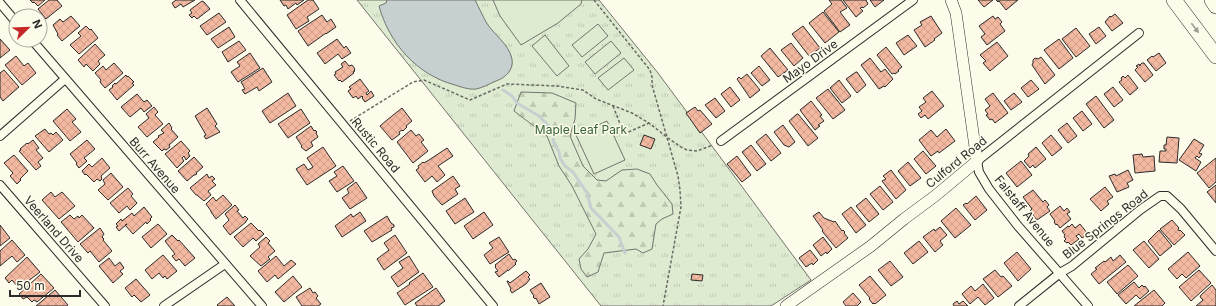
<svg xmlns="http://www.w3.org/2000/svg" width="1216" height="306" font-family="Inter,sans-serif">
<defs>
<pattern id="grass-tufts" width="24" height="20" patternUnits="userSpaceOnUse"><rect width="24" height="20" fill="#deebd1"/><path d="M3 7l-1-3M5 7V3M7 7l1-3M15 17l-1-3M17 17v-4M19 17l1-3" fill="none" stroke="#bfcab4"/></pattern>
<pattern id="forest-firs" width="22" height="20" patternUnits="userSpaceOnUse"><rect width="22" height="20" fill="#deebd1"/><path d="M5 1l3.5 6h-7zM16 11l3.5 6h-7z" fill="#bfcab4"/></pattern>
<pattern id="building-cross-hatch" width="8" height="8" patternUnits="userSpaceOnUse"><rect width="8" height="8" fill="#f2b8a0"/><path d="M0 0l8 8M0 8l8-8" fill="none" stroke="#d09e8a"/></pattern>
</defs>
<rect width="100%" height="100%" fill="#fdfbea"/>
<!-- grass -->
<polygon fill="url(#grass-tufts)" stroke="#74746e" points="357,0 599,0 658,73 811,280 771,306 601,306"/>
<!-- forest -->
<polygon fill="url(#forest-firs)" stroke="#74746e" points="521,92 552,93 576,103 575,119 570,136 583,166 597,180 606,181 622,170 637,169 650,174 657,185 672,204 673,214 662,219 656,224 652,249 643,253 636,249 604,253 598,272 587,277 581,269 579,259 588,249 596,234 572,186 559,166 547,136 514,111"/>
<!-- garden -->
<g fill="#deebd1" stroke="#74746e">
<polygon points="493,0 582,0 581,4 558,23 521,45 500,16"/>
<polygon points="598,24 608,36 582,57 572,45"/>
<polygon points="545,35 569,66 557,76 532,46"/>
<polygon points="611,41 621,53 595,74 585,62"/>
<polygon points="624,58 634,70 608,90 598,78"/>
<polygon points="607,121 625,160 594,174 576,135"/>
</g>
<!-- water -->
<path fill="#c7d0d0" stroke="#74746e" d="M387,0H475C479,7 482,15 486,22C494,35 509,44 512,59C514,70 505,78 496,81C489,84 482,88 476,89C470,90 461,87 455,85C417,75 389,43 379,6L386,3Z"/>
<g fill="none" stroke-linecap="round" stroke-linejoin="round">
<!-- stream -->
<polyline stroke="#c7d0d0" stroke-width="3" points="503,90 512,96 517,103 539,116 550,127 554,136 553,141 559,152 560,158 565,166 573,172 587,193 591,208 619,237 625,253"/>
</g>
<!-- building -->
<g fill="url(#building-cross-hatch)" stroke="#2b2b2b">
<polygon points="30,0 45,0 38,6 34,2 33,3"/>
<polygon points="49,0 57,0 62,6 46,19 38,9"/>
<polygon points="176,0 195,0 183,7 181,4 175,8 172,3"/>
<polygon points="280,0 304,0 297,5 296,3 288,9 286,5 284,6"/>
<polygon points="308,0 313,0 319,9 307,17 309,21 296,29 287,15"/>
<polygon points="829,0 841,0 847,8 840,12 850,25 840,32 824,11 832,4"/>
<polygon points="843,0 866,0 868,4 863,8 862,7 860,8 863,11 856,17"/>
<polygon points="870,0 884,0 875,7"/>
<polygon points="978,0 993,0 984,7"/>
<polygon points="996,0 1018,0 1006,10 999,1 998,2"/>
<polygon points="202,1 204,2 210,9 197,19 194,16 192,18 189,15 192,13 190,10"/>
<polygon points="823,12 839,32 825,43 809,23"/>
<polygon points="219,13 226,22 207,35 200,26"/>
<polygon points="1115,14 1123,23 1112,31 1105,22 1110,16 1111,17"/>
<polygon points="322,15 327,22 331,19 336,27 326,34 326,33 308,46 298,31"/>
<polygon points="71,16 80,26 62,41 57,35 58,34 53,25 60,19 63,22"/>
<polygon points="931,16 942,33 934,39 935,40 925,47 914,30 922,25 920,22"/>
<polygon points="993,16 995,19 998,17 1002,22 1000,24 1005,31 987,45 981,37 985,34 979,26"/>
<polygon points="86,26 90,30 91,29 98,38 79,54 70,45 81,36 78,33"/>
<polygon points="803,26 820,48 809,56 792,34"/>
<polygon points="229,27 235,37 218,48 211,39"/>
<polygon points="1099,27 1106,36 1096,44 1089,34"/>
<polygon points="1076,28 1090,46 1076,57 1062,39"/>
<polygon points="908,35 917,46 904,55 896,43"/>
<polygon points="0,39 10,50 0,58"/>
<polygon points="337,39 344,48 346,46 351,53 342,59 338,54 325,64 317,53"/>
<polygon points="1059,39 1073,58 1059,69 1044,50"/>
<polygon points="239,41 246,50 228,62 222,52"/>
<polygon points="997,42 1008,56 990,71 983,63 986,61 980,55"/>
<polygon points="791,43 803,58 794,66 781,50"/>
<polygon points="95,44 105,55 98,61 100,64 93,71 86,64 84,67 78,60"/>
<polygon points="886,47 902,67 898,70 899,71 895,74 894,73 892,74 877,55"/>
<polygon points="770,48 788,70 778,77 761,56"/>
<polygon points="250,53 260,68 238,82 231,72 240,66 237,62"/>
<polygon points="1159,53 1166,63 1156,71 1147,60 1152,56 1153,57"/>
<polygon points="16,56 24,66 28,63 36,73 22,85 5,65"/>
<polygon points="1041,57 1055,75 1045,84 1032,65 1033,63 1033,60 1035,58 1038,59"/>
<polygon points="870,58 881,72 885,69 893,79 885,87 884,86 879,89 861,65"/>
<polygon points="345,61 349,66 352,65 355,69 354,70 355,71 353,72 354,73 342,82 340,80 339,81 334,75 336,74 335,72 343,67 341,64"/>
<polygon points="114,63 123,73 105,88 100,82 101,80 95,73 103,66 106,70"/>
<polygon points="1142,63 1144,63 1153,75 1145,82 1135,70 1138,67 1136,66 1139,64 1140,66 1140,65"/>
<polygon points="759,66 770,80 762,86 751,73"/>
<polygon points="263,68 272,82 259,91 257,87 245,94 242,90 245,89 241,82"/>
<polygon points="4,70 19,87 3,101 0,97 0,73"/>
<polygon points="856,72 857,72 866,85 857,93 846,79"/>
<polygon points="747,74 760,90 750,98 737,79 739,77 741,79"/>
<polygon points="126,75 127,77 128,76 134,82 132,83 134,85 117,100 109,90 113,87 112,86 115,83 116,84"/>
<polygon points="1128,75 1138,88 1130,95 1119,82 1122,80 1121,78 1123,76 1125,78"/>
<polygon points="360,79 369,91 366,93 367,95 371,91 374,96 365,102 362,98 363,97 362,96 358,99 356,96 353,98 348,91 351,89 349,87"/>
<polygon points="839,80 851,96 842,103 830,88"/>
<polygon points="1031,80 1039,89 1028,97 1021,88"/>
<polygon points="730,87 740,100 731,107 721,94"/>
<polygon points="1113,87 1123,100 1114,107 1104,94"/>
<polygon points="828,89 845,110 833,119 816,98"/>
<polygon points="932,91 944,106 928,119 925,115 921,118 918,114 922,111 919,107 926,102 923,98"/>
<polygon points="288,93 296,106 270,123 262,111"/>
<polygon points="993,93 1008,113 995,123 992,119 990,120 986,115 988,114 985,110 990,106 985,99"/>
<polygon points="1014,93 1022,102 1011,110 1004,101"/>
<polygon points="137,94 144,102 147,100 152,106 144,112 141,108 130,117 121,107"/>
<polygon points="1096,96 1114,120 1104,128 1086,104"/>
<polygon points="715,98 725,111 716,118 705,105"/>
<polygon points="811,101 822,115 820,116 824,121 818,125 820,126 815,130 800,110"/>
<polygon points="154,107 158,112 155,115 163,124 147,137 138,127 149,118 146,114"/>
<polygon points="695,107 698,111 700,110 712,124 700,133 686,113"/>
<polygon points="207,108 217,124 215,126 220,132 206,139 204,136 206,135 195,116"/>
<polygon points="402,108 412,121 406,126 407,127 403,131 402,130 399,132 400,134 392,140 380,126 387,120"/>
<polygon points="67,109 76,119 72,122 81,132 70,141 53,121"/>
<polygon points="301,109 310,123 288,138 278,124"/>
<polygon points="1082,111 1092,124 1083,131 1073,118"/>
<polygon points="797,114 798,114 818,138 808,146 789,121"/>
<polygon points="169,123 172,128 171,129 178,137 169,145 170,147 166,150 164,149 162,151 153,142 159,137 158,136 164,133 161,130"/>
<polygon points="1067,123 1077,136 1068,143 1058,130"/>
<polygon points="783,125 795,142 789,147 784,145 774,132"/>
<polygon points="311,126 314,131 315,130 317,132 316,133 318,137 311,142 313,146 306,151 301,147 302,146 296,137"/>
<polygon points="45,129 49,134 51,133 53,135 56,132 63,140 49,152 35,136"/>
<polygon points="946,129 955,141 939,153 938,151 931,156 919,140 931,130 937,137"/>
<polygon points="411,130 416,136 419,134 424,140 421,142 428,151 413,163 397,142"/>
<polygon points="766,134 781,153 771,161 756,142"/>
<polygon points="644,135 655,139 651,149 640,145"/>
<polygon points="1051,135 1062,148 1052,156 1042,143"/>
<polygon points="1167,137 1179,138 1177,163 1159,162 1160,151 1166,151 1166,149 1164,149 1164,145 1166,145"/>
<polygon points="1194,139 1204,145 1199,153 1202,154 1199,158 1197,156 1195,158 1201,162 1196,171 1179,160"/>
<polygon points="33,140 39,148 36,150 43,158 38,162 41,166 36,170 19,151 21,150 20,149 27,143 28,144"/>
<polygon points="87,140 95,149 84,158 87,161 79,168 76,164 77,163 70,154"/>
<polygon points="181,141 190,151 188,153 190,156 186,160 184,156 182,158 184,161 177,168 165,154"/>
<polygon points="751,145 766,164 757,171 742,152"/>
<polygon points="323,147 336,166 307,185 296,169 304,164 308,170 313,167 307,158"/>
<polygon points="1036,147 1046,159 1035,168 1033,165 1030,168 1024,161 1029,156 1028,154"/>
<polygon points="447,148 453,156 438,166 445,175 437,182 432,176 425,182 416,170 419,168 418,166 423,162 424,163 429,160"/>
<polygon points="923,151 936,166 926,174 914,159"/>
<polygon points="1142,154 1143,157 1154,156 1155,171 1135,173 1133,155"/>
<polygon points="14,155 28,171 20,179 21,180 17,184 10,176 13,173 4,163"/>
<polygon points="737,156 751,175 742,182 727,164"/>
<polygon points="194,157 203,167 196,173 197,174 195,175 194,175 187,181 178,171"/>
<polygon points="102,158 110,168 101,176 102,179 100,181 97,179 94,182 86,174 85,175 82,171 89,164 92,167"/>
<polygon points="1216,158 1216,182 1209,188 1197,173"/>
<polygon points="1021,161 1032,175 1017,187 1006,173"/>
<polygon points="908,162 921,178 910,186 898,171"/>
<polygon points="343,166 354,181 337,192 329,181 337,176 334,172"/>
<polygon points="891,170 906,190 896,199 882,181 886,179 883,176"/>
<polygon points="1128,170 1133,180 1127,183 1129,187 1117,192 1109,176 1115,174 1116,176"/>
<polygon points="111,173 123,187 108,200 98,190 105,184 103,180"/>
<polygon points="207,174 209,178 212,176 215,179 212,181 216,185 208,191 211,195 204,201 197,195 196,195 190,188"/>
<polygon points="453,176 460,186 455,189 458,194 442,205 434,196 432,191"/>
<polygon points="356,182 367,198 350,209 342,198 349,193 347,189"/>
<polygon points="1216,185 1216,203 1207,192"/>
<polygon points="880,186 893,202 883,210 870,194"/>
<polygon points="1105,187 1113,197 1107,201 1109,204 1101,211 1090,199"/>
<polygon points="128,188 133,194 131,196 137,203 130,210 127,206 119,213 110,203"/>
<polygon points="1033,190 1043,202 1045,200 1049,205 1047,207 1050,211 1037,220 1030,211 1032,209 1023,197"/>
<polygon points="51,192 55,197 62,192 75,206 59,219 42,200"/>
<polygon points="223,195 232,205 216,219 211,212 211,211 206,204 213,197 216,201"/>
<polygon points="976,196 987,210 975,220 963,205 966,203 967,204"/>
<polygon points="465,198 474,212 455,224 446,211"/>
<polygon points="866,198 879,214 869,222 856,206"/>
<polygon points="235,205 239,210 237,211 243,218 245,216 248,219 246,221 246,222 230,235 223,226 229,220 225,214"/>
<polygon points="1060,206 1064,211 1067,208 1070,212 1067,214 1071,219 1060,228 1057,224 1056,225 1054,222 1055,221 1050,214"/>
<polygon points="144,207 152,217 150,219 151,220 147,224 146,222 133,234 125,225 127,224 119,231 116,227 118,226 116,224 121,219 122,221 132,213 134,216"/>
<polygon points="851,207 866,225 856,233 842,214"/>
<polygon points="956,208 971,225 955,238 941,221"/>
<polygon points="360,212 366,221 342,237 335,226 351,214 353,217"/>
<polygon points="484,212 493,225 473,239 464,226"/>
<polygon points="819,212 824,218 834,222 835,221 842,231 843,230 845,232 844,233 848,238 836,248 822,231 823,230 813,216"/>
<polygon points="70,215 74,219 78,216 79,218 82,215 94,228 78,242 61,222"/>
<polygon points="387,216 391,223 394,225 394,227 391,228 392,230 372,242 364,231"/>
<polygon points="1172,220 1179,228 1178,229 1179,231 1180,230 1185,235 1174,245 1160,229"/>
<polygon points="251,223 259,231 260,230 264,234 256,241 253,238 243,247 234,237"/>
<polygon points="158,224 167,234 151,248 142,237"/>
<polygon points="1072,224 1075,228 1080,224 1088,234 1082,238 1079,234 1076,236 1079,239 1071,245 1068,242 1067,243 1064,241 1066,239 1064,237 1065,235 1062,231 1068,226 1069,227"/>
<polygon points="0,225 10,238 0,246"/>
<polygon points="940,227 947,235 940,241 943,245 935,252 923,237 934,229 935,231"/>
<polygon points="100,228 104,234 102,237 104,239 103,240 112,251 99,262 90,251 88,253 80,244"/>
<polygon points="1159,230 1172,246 1160,256 1148,241"/>
<polygon points="172,235 178,241 179,240 195,258 185,266 179,259 176,261 172,256 175,254 165,241"/>
<polygon points="395,235 407,253 384,270 377,259 389,250 384,243"/>
<polygon points="266,237 270,241 268,243 275,251 268,257 270,259 261,266 250,256 260,247 258,244"/>
<polygon points="499,237 509,252 490,264 484,255 493,248 489,243"/>
<polygon points="823,237 832,249 827,254 826,252 821,256 813,245"/>
<polygon points="12,240 25,255 17,262 12,256 0,266 0,251"/>
<polygon points="919,241 928,252 913,264 904,253"/>
<polygon points="1144,241 1159,259 1149,268 1133,250"/>
<polygon points="810,250 818,260 813,265 812,263 806,267 799,258"/>
<polygon points="1017,252 1031,269 1018,281 1004,263"/>
<polygon points="1188,252 1200,266 1186,278 1182,274 1177,279 1168,269"/>
<polygon points="509,254 513,260 515,259 517,261 515,263 516,264 508,271 508,270 499,277 495,272 498,271 495,267 496,266 495,265"/>
<polygon points="163,255 177,271 167,279 165,276 163,278 159,273 152,279 145,270"/>
<polygon points="1120,255 1126,262 1099,284 1091,274 1097,269 1095,268 1104,261 1105,262 1111,257 1113,261"/>
<polygon points="276,256 284,266 291,260 296,264 278,279 275,275 267,282 258,271"/>
<polygon points="409,256 419,272 398,287 391,277 403,268 399,262"/>
<polygon points="27,257 40,272 23,285 20,283 17,286 12,280 9,283 5,278"/>
<polygon points="109,258 115,266 120,262 124,268 120,271 123,274 113,283 99,266"/>
<polygon points="890,261 903,277 891,286 878,270"/>
<polygon points="1128,265 1138,276 1117,294 1107,282"/>
<polygon points="995,270 1001,277 1003,276 1012,286 998,297 983,279"/>
<polygon points="1199,270 1211,283 1191,301 1179,287"/>
<polygon points="526,271 530,275 528,277 530,279 526,284 512,293 510,290 511,289 507,281 508,281 510,283"/>
<polygon points="423,273 433,287 405,305 397,293 410,284 409,283"/>
<polygon points="41,274 54,288 37,302 34,300 32,302 27,297 23,299 19,294"/>
<polygon points="692,274 703,275 702,281 691,280"/>
<polygon points="293,276 302,287 284,302 275,292"/>
<polygon points="870,276 886,295 875,304 874,303 873,304 869,299 870,298 859,285"/>
<polygon points="136,279 150,295 141,302 134,295 132,297 125,288"/>
<polygon points="1134,282 1139,288 1142,285 1144,287 1145,286 1149,291 1140,299 1136,295 1126,304 1118,295"/>
<polygon points="541,283 550,297 539,304 536,298 535,299 533,297 534,296 530,290"/>
<polygon points="983,284 994,298 985,305 978,297 970,304 962,294 971,286 975,291"/>
<polygon points="1212,285 1216,290 1216,306 1196,306 1203,300 1200,297 1201,295"/>
<polygon points="310,288 313,293 315,292 318,296 316,298 321,304 318,306 302,306 296,297"/>
<polygon points="436,288 445,301 438,306 417,306 415,303"/>
<polygon points="55,290 68,305 66,306 36,306"/>
<polygon points="1154,290 1165,303 1162,306 1134,306"/>
<polygon points="853,293 861,302 857,306 846,306 843,302"/>
<polygon points="227,297 235,306 218,306 217,305"/>
<polygon points="957,301 959,304 963,301 968,306 954,306 953,304"/>
</g>
<g fill="none" stroke-linecap="round" stroke-linejoin="round">
<!-- minor casing -->
<g stroke="#2b2b2b" stroke-width="10">
<g id="minor">
<polyline points="240,0 493,306"/>
<polyline points="0,3 16,22"/>
<polyline points="32,40 262,306"/>
<polyline points="0,136 65,79"/>
<polyline points="721,141 913,0"/>
<polyline points="0,185 105,306"/>
<polyline points="164,306 225,264"/>
<polyline points="1019,306 1060,273 1072,266 1140,210 1160,196 1167,196 1181,209 1216,251"/>
<polyline points="1088,306 1018,226 989,189 979,172 977,161 1139,33"/>
</g>
</g>
<!-- tertiary casing -->
<g stroke="#2b2b2b" stroke-width="12">
<polyline id="tertiary" points="786,306 871,246 904,219 935,196 977,161 956,13 951,0"/>
</g>
<!-- motorway casing -->
<g stroke="#2b2b2b" stroke-width="16">
<g id="motorway">
<polyline points="1174,0 1216,56"/>
<polyline points="1212,0 1216,6"/>
</g>
</g>
<!-- path -->
<g stroke="#6a6964" stroke-width="1.5" stroke-dasharray="3 2" stroke-linecap="butt">
<polyline points="594,0 650,70 652,77 652,85 678,176 680,190 681,207 663,306"/>
<polyline points="613,106 624,134 649,123"/>
<polyline points="350,121 413,82 424,80 470,100 507,84 557,86 583,90 596,99 632,113 649,123 668,138 681,147 687,150 697,151 713,145"/>
</g>
<!-- minor -->
<use href="#minor" stroke="#fdfbea" stroke-width="8"/>
<!-- tertiary -->
<use href="#tertiary" stroke="#fdfbea" stroke-width="11"/>
<!-- motorway -->
<use href="#motorway" stroke="#fdfbea" stroke-width="15"/>
</g>
<!-- one-way arrows -->
<defs><path id="oneway-solid" d="M-6-.8H1V-3.2L6.5 0L1 3.2V.8H-6Z"/></defs>
<use fill="#9e9d94" href="#oneway-solid" transform="translate(1195 28) rotate(53)"/>
<g text-anchor="middle" dominant-baseline="central" stroke-width="3" stroke-linejoin="round" paint-order="stroke">
<!-- street labels -->
<g font-size="12" fill="#2b2b2b" stroke="#fdfbea">
<text transform="translate(810 61) rotate(-36)">Mayo Drive</text>
<text transform="translate(376 145) rotate(50)">Rustic Road</text>
<text transform="translate(956 162) rotate(-39)">Culford Road</text>
<text transform="translate(155 165) rotate(49)">Burr Avenue</text>
<text transform="translate(1025 211) rotate(51)">Falstaff Avenue</text>
<text transform="translate(1105 224) rotate(-38)">Blue Springs Road</text>
<text transform="translate(54 229) rotate(49)">Veerland Drive</text>
</g>
<!-- park labels -->
<g font-size="12" fill="#34623c" stroke="#fdfbea">
<text x="581" y="129">Maple Leaf Park</text>
</g>
</g>
<!-- north arrow -->
<g transform="translate(28 28) rotate(67)"><circle r="19" fill="#fdfbea" stroke="#a9a89e"/>
<path d="M0-3L7 15L0 10L-7 15Z" fill="#c62828"/>
<text y="-6" font-size="11" font-weight="bold" text-anchor="middle" fill="#2b2b2b">N</text>
</g>
<!-- scale -->
<path d="M10 290v6h70v-6" fill="none" stroke="#2b2b2b" stroke-width="2"/>
<text x="16" y="290" font-size="12" fill="#2b2b2b" stroke="#fdfbea" stroke-width="3" paint-order="stroke">50 m</text>
</svg>
